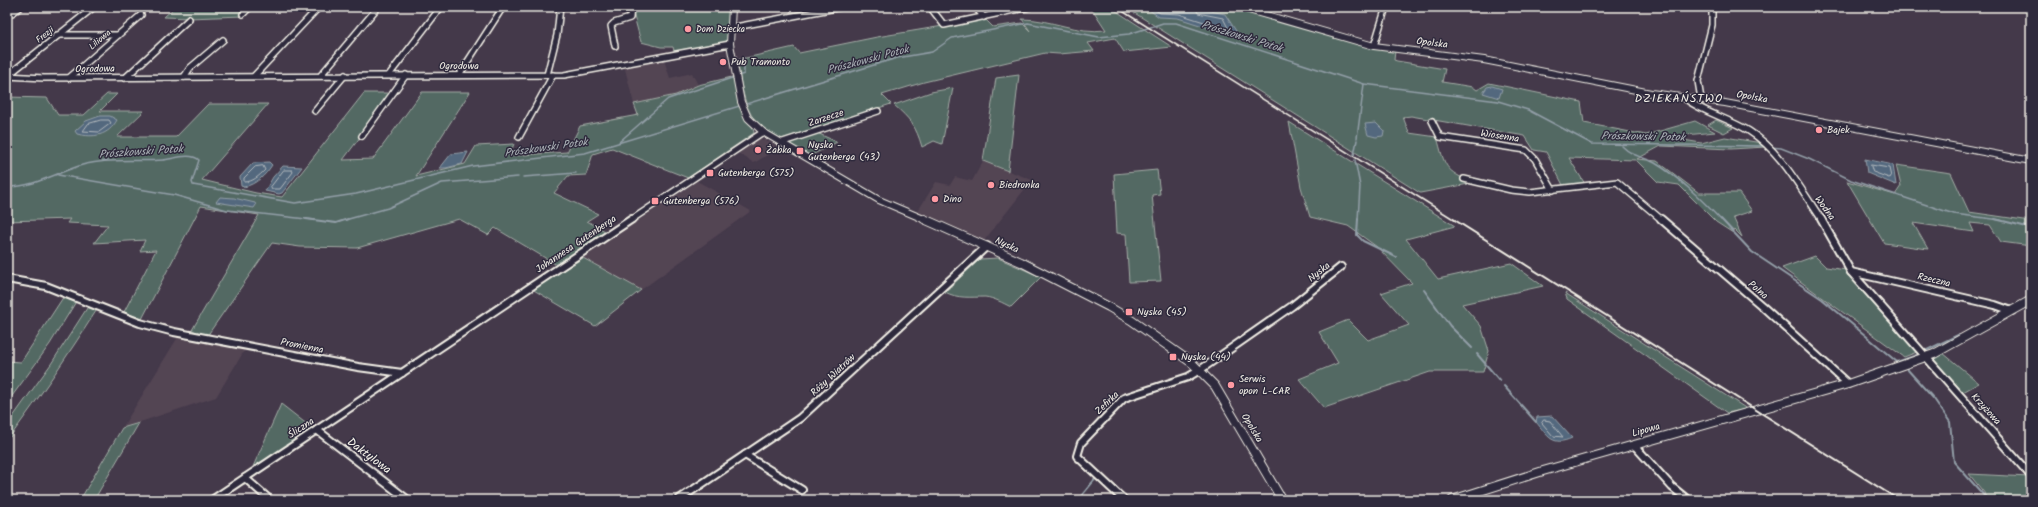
<svg xmlns="http://www.w3.org/2000/svg" width="2038" height="507" font-family="Kalam,sans-serif">
<rect width="100%" height="100%" fill="#44394a"/>
<filter id="ink" filterUnits="userSpaceOnUse"><feTurbulence type="fractalNoise" baseFrequency=".025" numOctaves="2"/><feDisplacementMap in="SourceGraphic" scale="8" xChannelSelector="R" yChannelSelector="G"/><feConvolveMatrix kernelMatrix="1 2 1 2 8 2 1 2 1" color-interpolation-filters="sRGB"/></filter>
<g filter="url(#ink)">
<!-- built -->
<g fill="#534453">
<polygon points="663,57 670,78 692,73 698,85 676,96 634,104 624,65"/>
<polygon points="759,139 766,140 779,148 754,163 738,153"/>
<polygon points="983,161 1032,180 983,242 916,214 936,182 950,185 955,177 972,181"/>
<polygon points="697,181 751,211 641,290 583,258"/>
<polygon points="178,337 246,348 216,397 122,428"/>
</g>
<!-- green -->
<g fill="#536964" stroke="#a4ada6">
<polygon points="175,7 251,7 243,16 189,18 164,17"/>
<polygon points="643,7 732,7 730,44 675,55 673,47 661,47 641,42 632,9"/>
<path d="M1091,7H1110L1172,47L1124,52L1115,38L1088,43L1094,51L1059,54L1045,53L924,82L882,95L891,104L779,140C772,135 765,130 759,125C743,109 741,81 737,60L794,47L799,53L877,37L985,19L993,27L1022,23L1030,31L1022,19C1051,19 1077,34 1106,30Z"/>
<path d="M1125,7H1235L1395,51L1394,60L1397,61L1445,69L1442,82L1473,87L1477,90L1489,83L1581,102L1584,123L1646,135L1695,121L1715,132L1686,135L1678,139L1701,143L1725,137L1762,143L1766,147L1731,149L1661,146L1637,159L1657,161L1699,193H1739L1752,211L1733,217L1742,237L1735,230L1733,233L1716,222L1679,185L1658,182L1636,160L1569,158L1585,184L1564,187L1546,152L1534,150L1525,136L1411,116L1403,117L1409,133L1437,137C1445,166 1444,171 1474,183L1420,193Z"/>
<polygon points="1019,75 1008,171 983,161 996,78"/>
<polygon points="736,76 741,102 752,123 754,133 688,178 612,148 593,154 586,175 568,176 554,193 598,214 587,221 607,232 557,265 495,228 488,235 459,219 357,248 300,247 272,243 207,336 192,330 259,215 201,206 142,319 124,312 156,250 140,251 145,240 94,243 108,225 67,223 70,219 7,221 7,97 47,98 58,115 84,115 107,94 117,94 100,111 144,111 117,137 176,137 208,104 268,104 202,180 256,193 282,197 364,93 393,93 343,160 373,159 422,92 470,92 416,176 465,164 476,146 514,144 509,156 567,152 580,126 638,115 634,104 676,95 698,85"/>
<path d="M953,88L942,144L934,141L922,147C916,126 910,119 894,105L931,92Z"/>
<polygon points="1716,120 1733,128 1724,133 1708,125"/>
<polygon points="1289,122 1455,226 1406,239 1438,279 1511,263 1543,286 1462,304 1481,326 1489,351 1483,372 1430,372 1324,408 1299,379 1338,363 1319,332 1348,320 1368,340 1409,325 1381,293 1412,283 1377,247 1348,226 1310,217 1301,187"/>
<polygon points="815,132 837,142 810,156 785,142"/>
<polygon points="1896,165 1951,173 1969,212 2031,221 2031,246 2001,242 1990,225 1970,223 1974,232 1913,223 1928,249 1884,243 1847,181 1895,195 1901,186"/>
<polygon points="1157,170 1160,194 1152,195 1161,281 1129,282 1126,234 1117,233 1114,174"/>
<polygon points="1815,256 1826,267 1846,270 1917,352 1904,357 1782,268"/>
<polygon points="583,258 641,290 595,326 532,289"/>
<path d="M998,258L1041,277L1011,307C1003,303 994,298 985,297C970,297 958,299 945,292L980,259Z"/>
<polygon points="1565,293 1747,409 1727,413 1567,299"/>
<polygon points="64,296 77,300 50,344 7,403 7,361 21,362"/>
<path d="M89,305L98,308C70,352 41,395 10,437H7V425L51,364Z"/>
<polygon points="1943,353 1979,383 1963,392 1932,359"/>
<polygon points="281,404 313,429 252,469"/>
<polygon points="139,423 94,500 80,500 122,428"/>
<polygon points="1969,474 2029,477 2031,480 2031,500 1990,500"/>
</g>
<!-- water -->
<g fill="#53687e" stroke="#939fa8">
<polygon points="1145,7 1191,7 1225,14 1236,31 1236,34 1231,35 1178,18 1159,17"/>
<polygon points="1492,86 1502,89 1499,98 1483,93 1487,87"/>
<path d="M100,116H110L117,120C108,136 94,138 77,134L75,131L86,121Z"/>
<polygon points="1376,123 1384,131 1383,136 1376,137 1368,135 1365,124"/>
<polygon points="468,152 462,164 446,168 440,168 451,154"/>
<polygon points="1865,159 1893,165 1896,185 1867,173"/>
<path d="M269,162L272,165C265,176 256,184 244,187L241,186L240,177L253,163Z"/>
<polygon points="283,166 302,167 282,193 279,194 265,191 273,177"/>
<polygon points="220,197 234,198 255,203 256,205 254,208 216,202"/>
<path d="M1552,416L1572,438C1552,447 1548,436 1536,422L1537,417Z"/>
</g>
<g fill="none" stroke-linecap="round" stroke-linejoin="round">
<!-- shore -->
<g stroke="#b4babe" stroke-width="1">
<polyline points="1151,7 1160,13 1179,14 1226,29 1228,28 1223,18 1198,13 1195,7"/>
<polygon points="101,120 109,120 111,123 99,132 83,131 88,124"/>
<polygon points="1871,165 1889,168 1891,177 1889,178 1873,172"/>
<path d="M263,166L265,170C259,176 253,182 244,182V178L255,167Z"/>
<polygon points="284,170 292,170 293,172 280,189 272,189 271,187"/>
<polygon points="1544,420 1550,421 1563,437 1553,436 1542,423"/>
</g>
<!-- stream-far1 -->
<g stroke="#939fa8" stroke-width="1.5">
<polyline points="1357,138 1364,84"/>
<polyline points="619,142 668,99 744,74 744,58"/>
<path d="M1622,146C1633,157 1642,156 1655,163C1680,178 1701,199 1721,220"/>
<polyline points="1770,147 1781,148 1809,159 1851,180 1954,214 2001,220"/>
<polyline points="1354,155 1357,140"/>
<polyline points="1355,160 1360,186 1358,220"/>
<polyline points="58,175 174,195 227,210 315,220"/>
<polyline points="523,177 576,173"/>
<path d="M7,187C36,187 59,171 86,164C112,158 138,162 163,160C173,159 191,152 199,160L192,182L193,185L295,203L356,194L473,166L585,153L897,58L932,52L952,38L1028,23L1099,37L1129,34L1163,23H1176L1364,84L1498,101L1528,110L1592,144L1766,146"/>
<polyline points="345,220 388,208 442,183 518,177"/>
</g>
<!-- stream -->
<g stroke="#939fa8" stroke-width="2">
<polyline points="306,219 336,223 348,219"/>
<polyline points="1358,219 1357,235 1363,241 1396,257"/>
<polyline points="1721,219 1752,252 1822,299 1897,362 1917,355"/>
<polyline points="1995,219 2031,228"/>
<polyline points="1424,290 1450,326 1472,348"/>
<polyline points="1923,352 1958,335"/>
<polyline points="1477,354 1500,381"/>
<polyline points="1907,369 1934,399 1950,422 1954,462 1988,500"/>
<polyline points="1504,386 1536,422"/>
<polyline points="1078,500 1096,478"/>
</g>
<!-- minor-far1 casing -->
<g stroke="#f4f1e8" stroke-width="8">
<g id="minor-far1">
<polyline points="930,7 944,25 1029,7"/>
<polyline points="975,7 984,17"/>
<polyline points="243,14 250,7"/>
<polyline points="730,28 841,7"/>
<polyline points="57,35 118,35"/>
<polyline points="615,46 611,26 614,23 630,18 631,7"/>
<polyline points="1374,46 1386,7"/>
<polyline points="321,75 378,7"/>
<polyline points="389,75 441,7"/>
<polyline points="459,75 503,7"/>
<polyline points="547,75 557,35 560,7"/>
<polyline points="7,76 44,78 564,75 730,44"/>
<polyline points="7,76 94,7"/>
<polyline points="254,76 319,7"/>
<polyline points="184,77 190,68 223,40"/>
<polyline points="69,78 141,15"/>
<polyline points="125,78 189,19"/>
<path d="M1684,98C1704,113 1728,118 1749,131C1781,151 1801,190 1822,220"/>
<polyline points="1701,99 1698,81 1712,25 1712,7"/>
<polyline points="315,111 345,75"/>
<polyline points="1432,121 1440,137 1526,150 1535,159 1553,190"/>
<polyline points="362,136 406,75"/>
<polyline points="519,137 553,75"/>
<polyline points="780,143 878,111"/>
<polyline points="1464,179 1511,190 1530,192 1617,182 1662,220"/>
<polyline points="631,220 763,132"/>
</g>
</g>
<!-- minor casing -->
<g stroke="#f4f1e8" stroke-width="10">
<g id="minor">
<polyline points="1661,219 1762,306 1848,384"/>
<polyline points="1821,219 1851,272 2031,476"/>
<polyline points="1851,272 1995,305 2012,311"/>
<polyline points="7,279 46,286 140,323 174,332 358,367 402,373"/>
<polyline points="317,430 408,500"/>
<polyline points="1634,445 1672,487 1688,500"/>
<polyline points="745,455 802,490"/>
<polyline points="245,478 270,500"/>
<polyline points="212,500 632,219"/>
<polyline points="678,500 800,418 987,246"/>
<polyline points="1124,500 1077,456 1081,443 1124,398 1188,377 1200,370 1292,306 1341,267"/>
</g>
</g>
<!-- tertiary-far1 casing -->
<g stroke="#f4f1e8" stroke-width="8">
<g id="tertiary-far1">
<polyline points="732,7 730,44 741,102 748,118 763,132 879,200 926,220"/>
<polyline points="1238,7 1374,46 1484,60 1651,93 1725,103 2031,161"/>
</g>
</g>
<!-- tertiary casing -->
<g stroke="#f4f1e8" stroke-width="10">
<g id="tertiary">
<polyline points="924,219 1021,262 1109,307 1131,320 1192,363 1215,386 1282,500"/>
<polyline points="1452,500 1543,471 1848,384 1934,354 2031,300"/>
</g>
</g>
<!-- secondary casing -->
<g stroke="#f4f1e8" stroke-width="10">
<polyline id="secondary" points="7,15 19,7"/>
</g>
<!-- minor-far1 -->
<use href="#minor-far1" stroke="#2f2a3d" stroke-width="5"/>
<!-- minor -->
<use href="#minor" stroke="#2f2a3d" stroke-width="6"/>
<!-- tertiary-far1 -->
<use href="#tertiary-far1" stroke="#2f2a3d" stroke-width="6"/>
<!-- tertiary -->
<use href="#tertiary" stroke="#2f2a3d" stroke-width="8"/>
<!-- secondary -->
<use href="#secondary" stroke="#2f2a3d" stroke-width="7"/>
<!-- rail-far1 -->
<polyline stroke="#f4f1e8" stroke-width="1.5" points="1116,7 1455,220"/>
<!-- rail -->
<polyline stroke="#f4f1e8" stroke-width="2" points="1453,219 1899,500"/>
</g>
</g>
<!-- markers -->
<g fill="#ff9aa2" stroke="#2f2a3d" stroke-width="1.5">
<circle cx="688" cy="29" r="4"/>
<circle cx="723" cy="62" r="4"/>
<circle cx="1819" cy="130" r="4"/>
<circle cx="758" cy="150" r="4"/>
<rect x="796" y="147" width="8" height="8" rx="2"/>
<rect x="706" y="169" width="8" height="8" rx="2"/>
<circle cx="991" cy="185" r="4"/>
<circle cx="935" cy="199" r="4"/>
<rect x="651" y="197" width="8" height="8" rx="2"/>
<rect x="1125" y="308" width="8" height="8" rx="2"/>
<rect x="1169" y="353" width="8" height="8" rx="2"/>
<circle cx="1231" cy="385" r="4"/>
</g>
<g text-anchor="middle" dominant-baseline="central" stroke-width="3" stroke-linejoin="round" paint-order="stroke">
<!-- far-poi labels -->
<g font-size="9" fill="#f4f1e8" stroke="#2f2a3d" text-anchor="start">
<text x="696" y="29">Dom Dziecka</text>
</g>
<!-- far-street labels -->
<g font-size="9" fill="#f4f1e8" stroke="#2f2a3d">
<text transform="translate(45 35) rotate(-39)">Frezji</text>
<text transform="translate(100 40) rotate(-41)">Liliowa</text>
</g>
<!-- street labels -->
<g font-size="10" fill="#f4f1e8" stroke="#2f2a3d">
<text transform="translate(1432 43) rotate(7)">Opolska</text>
<text x="459" y="66">Ogrodowa</text>
<text transform="translate(95 69) rotate(-1)">Ogrodowa</text>
<text transform="translate(1752 97) rotate(10)">Opolska</text>
<text transform="translate(826 118) rotate(-18)">Zarzecze</text>
<text transform="translate(1500 136) rotate(9)">Wiosenna</text>
<text transform="translate(1825 208) rotate(54)">Wodna</text>
<text transform="translate(576 244) rotate(-34)">Johannesa Gutenberga</text>
<text transform="translate(1007 245) rotate(25)">Nyska</text>
<text transform="translate(1319 272) rotate(-39)">Nyska</text>
<text transform="translate(1934 280) rotate(13)">Rzeczna</text>
<text transform="translate(1758 290) rotate(41)">Polna</text>
<text transform="translate(302 346) rotate(11)">Promienna</text>
<text transform="translate(833 375) rotate(-43)">Róży Wiatrów</text>
<text transform="translate(1107 403) rotate(-44)">Zefirka</text>
<text transform="translate(1986 409) rotate(48)">Krzyżowa</text>
<text transform="translate(301 428) rotate(-33)">Śliczna</text>
<text transform="translate(1252 428) rotate(59)">Opolska</text>
<text transform="translate(1646 430) rotate(-16)">Lipowa</text>
</g>
<!-- poi labels -->
<g font-size="10" fill="#f4f1e8" stroke="#2f2a3d" text-anchor="start">
<text x="731" y="62">Pub Tramonto</text>
<text x="1827" y="130">Bajek</text>
<text x="808" y="145">Nyska -<tspan x="808" dy="12">Gutenberga (43)</tspan></text>
<text x="766" y="150">Żabka</text>
<text x="718" y="173">Gutenberga (575)</text>
<text x="999" y="185">Biedronka</text>
<text x="943" y="199">Dino</text>
<text x="663" y="201">Gutenberga (576)</text>
<text x="1137" y="312">Nyska (45)</text>
<text x="1181" y="357">Nyska (44)</text>
<text x="1239" y="379">Serwis<tspan x="1239" dy="12">opon L-CAR</tspan></text>
</g>
<!-- water labels -->
<g font-size="11" font-style="italic" fill="#acb3b8" stroke="#2f2a3d">
<text transform="translate(1242 37) rotate(17)">Prószkowski Potok</text>
<text transform="translate(868 60) rotate(-15)">Prószkowski Potok</text>
<text transform="translate(1643 137) rotate(1)">Prószkowski Potok</text>
<text transform="translate(546 148) rotate(-8)">Prószkowski Potok</text>
<text transform="translate(141 152) rotate(-4)">Prószkowski Potok</text>
</g>
<!-- quarter labels -->
<g font-size="12" letter-spacing="1" fill="#f4f1e8" stroke="#2f2a3d">
<text x="1679" y="98">DZIEKAŃSTWO</text>
</g>
<!-- near-street labels -->
<g font-size="12" fill="#f4f1e8" stroke="#2f2a3d">
<text transform="translate(369 456) rotate(37)">Daktylowa</text>
</g>
</g>
<!-- margin -->
<rect width="2038" height="507" fill="none" stroke="#2f2a3d" stroke-width="24"/>
<rect x="12" y="12" width="2014" height="483" fill="none" stroke="#f4f1e8" stroke-width="1.5" filter="url(#ink)"/>
</svg>
